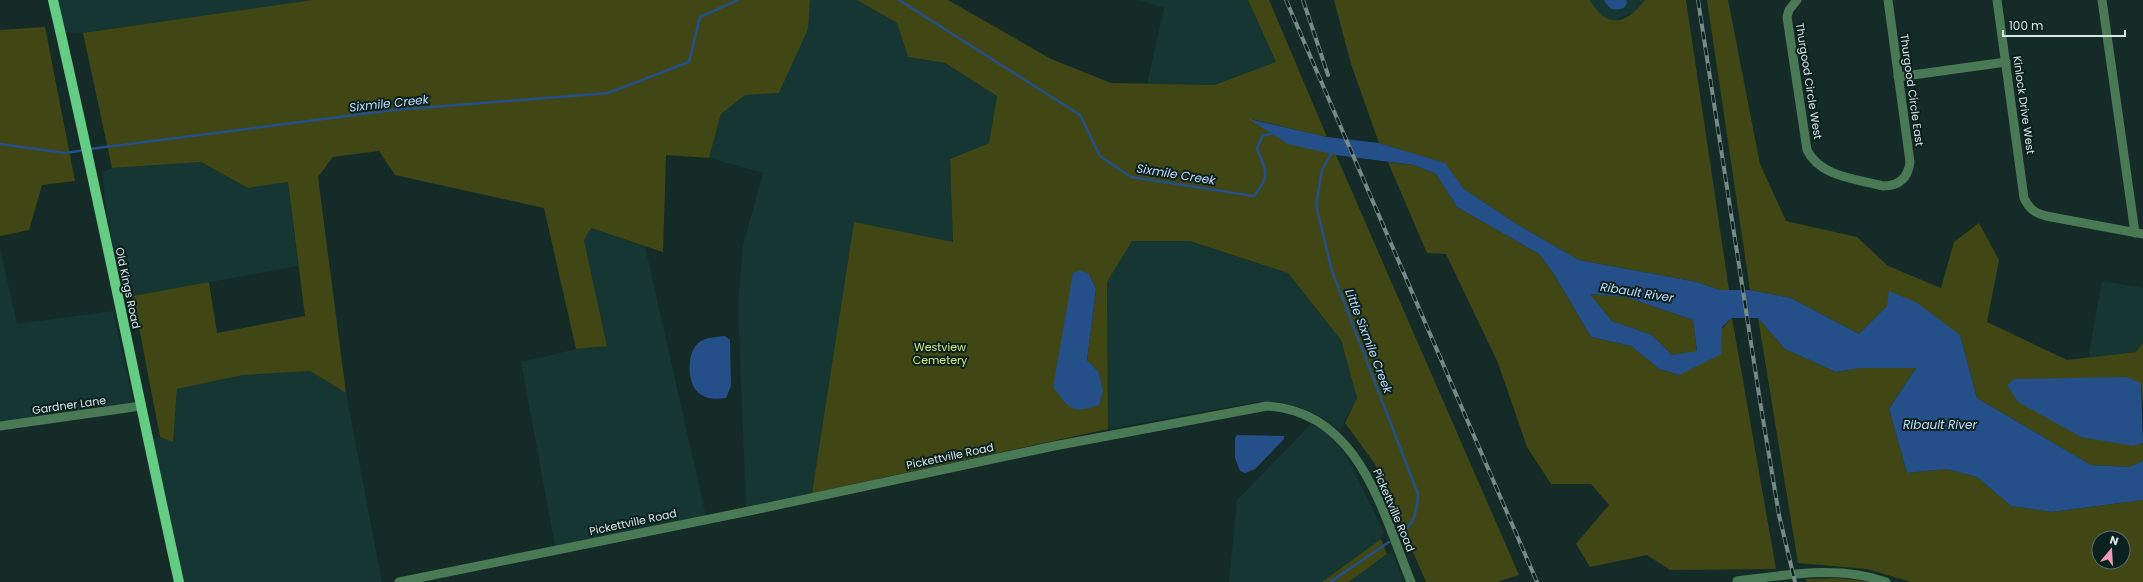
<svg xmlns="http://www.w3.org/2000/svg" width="2143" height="582" font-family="Poppins,sans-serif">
<rect width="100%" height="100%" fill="#142b28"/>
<!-- built -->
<g fill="#153632">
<polygon points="58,0 312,0 83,33 65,32"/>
<polygon points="810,0 857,0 897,23 908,57 945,63 997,96 989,143 950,159 953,242 854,222 812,493 746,507 738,306 743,245 763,173 709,158 721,114 745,95 779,93 807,29"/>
<polygon points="1138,0 1248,0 1276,62 1214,85 1147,84 1164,8"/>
<polygon points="1590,0 1645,0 1636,11 1616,20 1607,20 1597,13"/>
<polygon points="201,162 248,188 288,182 298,266 122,298 105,201 103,172 112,168"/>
<polygon points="591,228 645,246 706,516 555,546 521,362 576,349 607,345 584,240"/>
<polygon points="1131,241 1190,241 1288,273 1341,340 1357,398 1340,430 1321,417 1299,407 1277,402 1256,402 1108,429 1107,282"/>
<polygon points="0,248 17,324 113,311 134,405 0,422"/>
<polygon points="2102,281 2143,288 2143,343 2136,352 2088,358"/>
<polygon points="310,371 346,393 382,582 183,582 152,438 160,437 173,442 177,389 243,375"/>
<polygon points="1311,424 1327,433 1346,455 1384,532 1381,539 1322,582 1229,582 1237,500"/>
<polygon points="1387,554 1393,554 1404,582 1349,582"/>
</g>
<!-- green -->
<g fill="#404714" fill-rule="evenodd">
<polygon points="312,0 810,0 808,29 779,93 745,95 721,114 709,158 666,155 663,252 591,228 584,240 607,346 576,349 544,208 395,175 379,151 333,157 318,177 346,393 310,371 243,375 177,389 173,442 160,437 133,296 209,282 217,333 305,316 288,182 248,188 201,162 112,168 83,33"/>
<path d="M857,0H948L1051,59L1111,83L1214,85L1276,62L1248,0H1269L1327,137L1251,119L1336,155L1519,575L1497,582H1426L1375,464L1345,423L1357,398L1341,340L1288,273L1190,241H1132L1107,282L1108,429L812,493L854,222L953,242L950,159L989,143L997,96L945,63L908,57L897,23ZM1089,274L1096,289L1087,360L1098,371L1082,411Z"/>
<path d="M1334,0H1590C1606,29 1626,25 1645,0H1686L1729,290H1720L1697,282L1579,260L1515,223L1464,189L1444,163L1379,143L1351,64Z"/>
<polygon points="1707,0 1728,0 1760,164 1786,221 1857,237 1888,266 1941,288 1954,242 1979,223 1999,260 1987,322 2067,360 2136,352 2143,343 2143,407 2141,383 2134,446 2143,443 2143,461 2130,467 2091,465 1977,398 1960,335 1887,306 1859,334 1791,298 1750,290"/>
<polygon points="45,27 75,181 42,185 29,230 0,236 0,30"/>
<polygon points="1388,162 1414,165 1436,174 1457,207 1539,254 1554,274 1591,337 1631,346 1659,369 1679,375 1732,318 1776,569 1670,570 1647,555 1590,567 1576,544 1609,505 1591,484 1551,484 1527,447 1498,363 1446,254 1427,253"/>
<polygon points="1590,294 1626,297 1693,320 1697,352 1672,355 1652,335 1612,321"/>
<path d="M1758,318L1785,349L1836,372L1861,368H1916L1889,409L1907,473L1946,469L1977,477L2011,506L2052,512L2143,500V582H1911L1867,569L1798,563ZM2099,538H2123V562H2099Z"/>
<polygon points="1381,539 1387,554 1349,582 1322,582"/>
<polygon points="1838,578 1870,582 1807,582 1806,579"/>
</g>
<!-- water -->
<g fill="#244f88" fill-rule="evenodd">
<path d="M1604,0H1626L1627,3L1624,8C1612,11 1610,10 1604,0Z"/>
<path d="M1249,119L1327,137L1379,143L1445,163L1464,189L1515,223L1579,260L1697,282L1720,290H1750L1791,298L1859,334L1887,306L1889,291L1916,302L1960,335L1977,398L2091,465L2129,467L2143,461V500L2052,512L2011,506L1977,477L1946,469L1907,473L1889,409L1916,368H1861L1836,372L1785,349L1758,318H1732L1722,327L1721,354L1679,375L1659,369L1631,346L1591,337L1554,274L1539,254L1457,207L1436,174L1414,165L1336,155L1288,144ZM1590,294L1626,297L1693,320L1697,351L1672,355L1652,335L1612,321Z"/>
<path d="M1080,270L1089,274L1096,289L1087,360L1098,371L1103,391L1099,405C1071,415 1069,408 1053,387L1073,273Z"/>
<path d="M725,336L730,340L731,386L726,398C715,400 702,399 695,389C687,377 687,349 701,341C708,337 717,337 725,336Z"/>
<polygon points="2126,377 2141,383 2143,443 2134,446 2081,437 2018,402 2007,385 2014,379"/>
<polygon points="1237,435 1284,436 1284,439 1255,469 1245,473 1240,471 1235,458 1235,438"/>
</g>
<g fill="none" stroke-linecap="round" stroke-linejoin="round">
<!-- stream -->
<g stroke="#244f88" stroke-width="2.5">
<path d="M899,0L1080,115L1100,156L1131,177L1254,196C1270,177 1267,171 1257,149L1262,136L1274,133"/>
<polyline points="0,144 65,153 85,150"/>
<polyline points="90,149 394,110 608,93 689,62 700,17 738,0"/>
<path d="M1332,152L1322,170L1316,205L1332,271L1418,494C1417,512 1415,524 1399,535"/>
<polyline points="1330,582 1389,542"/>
</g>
<!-- minor -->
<g stroke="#4a7956" stroke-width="9">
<path d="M1797,0L1789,10L1787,17L1807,150C1820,177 1857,179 1883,186C1899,186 1908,178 1910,162L1888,0"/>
<path d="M1997,0L2024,198C2029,209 2035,213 2046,216L2143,234"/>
<polyline points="2102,0 2135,233"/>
<polyline points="1898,77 2006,62"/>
<polyline points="0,426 141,406"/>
<path d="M1737,581C1786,575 1839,565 1886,582"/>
<path d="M399,582L754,510L1054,446L1267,406C1359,411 1382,511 1411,582"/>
</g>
<!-- major -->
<path stroke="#65cc84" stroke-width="10" d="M53,0C98,193 136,388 179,582"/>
<!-- rail casing -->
<g stroke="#788a88" stroke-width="4">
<g id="rail">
<polyline points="1286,0 1537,582"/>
<polyline points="1303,0 1328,75"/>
<polyline points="1698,0 1760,401 1779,515 1795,582"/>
</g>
</g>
<!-- rail -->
<use href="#rail" stroke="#0a211f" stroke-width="2.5" stroke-dasharray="8" stroke-linecap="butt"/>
</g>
<g text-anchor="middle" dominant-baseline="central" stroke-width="4" stroke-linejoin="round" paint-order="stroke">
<!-- street labels -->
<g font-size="11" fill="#d9e6e4" stroke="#0a211f">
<text transform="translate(1809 81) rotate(81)">Thurgood Circle West</text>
<text transform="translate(1912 90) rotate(82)">Thurgood Circle East</text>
<text transform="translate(2024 105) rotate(82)">Kinlock Drive West</text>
<text transform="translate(128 288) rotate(78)">Old Kings Road</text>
<text transform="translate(69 405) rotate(-8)">Gardner Lane</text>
<text transform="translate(950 456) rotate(-12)">Pickettville Road</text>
<text transform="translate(1394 510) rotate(67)">Pickettville Road</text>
<text transform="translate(633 522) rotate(-12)">Pickettville Road</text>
</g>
<!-- park labels -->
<g font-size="11" fill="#d7e87a" stroke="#0a211f">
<text x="940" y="347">Westview<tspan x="940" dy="13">Cemetery</tspan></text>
</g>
<!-- water labels -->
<g font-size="12" font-style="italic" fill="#c3dcfe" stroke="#0a211f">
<text transform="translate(389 103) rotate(-6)">Sixmile Creek</text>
<text transform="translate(1176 174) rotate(9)">Sixmile Creek</text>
<text transform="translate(1637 292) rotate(9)">Ribault River</text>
<text transform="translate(1369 341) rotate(69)">Little Sixmile Creek</text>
<text x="1940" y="424">Ribault River</text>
</g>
</g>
<!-- north arrow -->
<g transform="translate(2111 550) rotate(18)"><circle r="19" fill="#0a211f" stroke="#5d706e"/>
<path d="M0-3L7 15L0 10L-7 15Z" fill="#f19ab3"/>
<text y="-6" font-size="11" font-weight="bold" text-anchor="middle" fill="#d9e6e4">N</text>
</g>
<!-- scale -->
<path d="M2003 30v6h122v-6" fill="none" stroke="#d9e6e4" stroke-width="2"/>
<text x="2009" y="30" font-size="12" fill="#d9e6e4" stroke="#0a211f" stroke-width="3" paint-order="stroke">100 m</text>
</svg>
